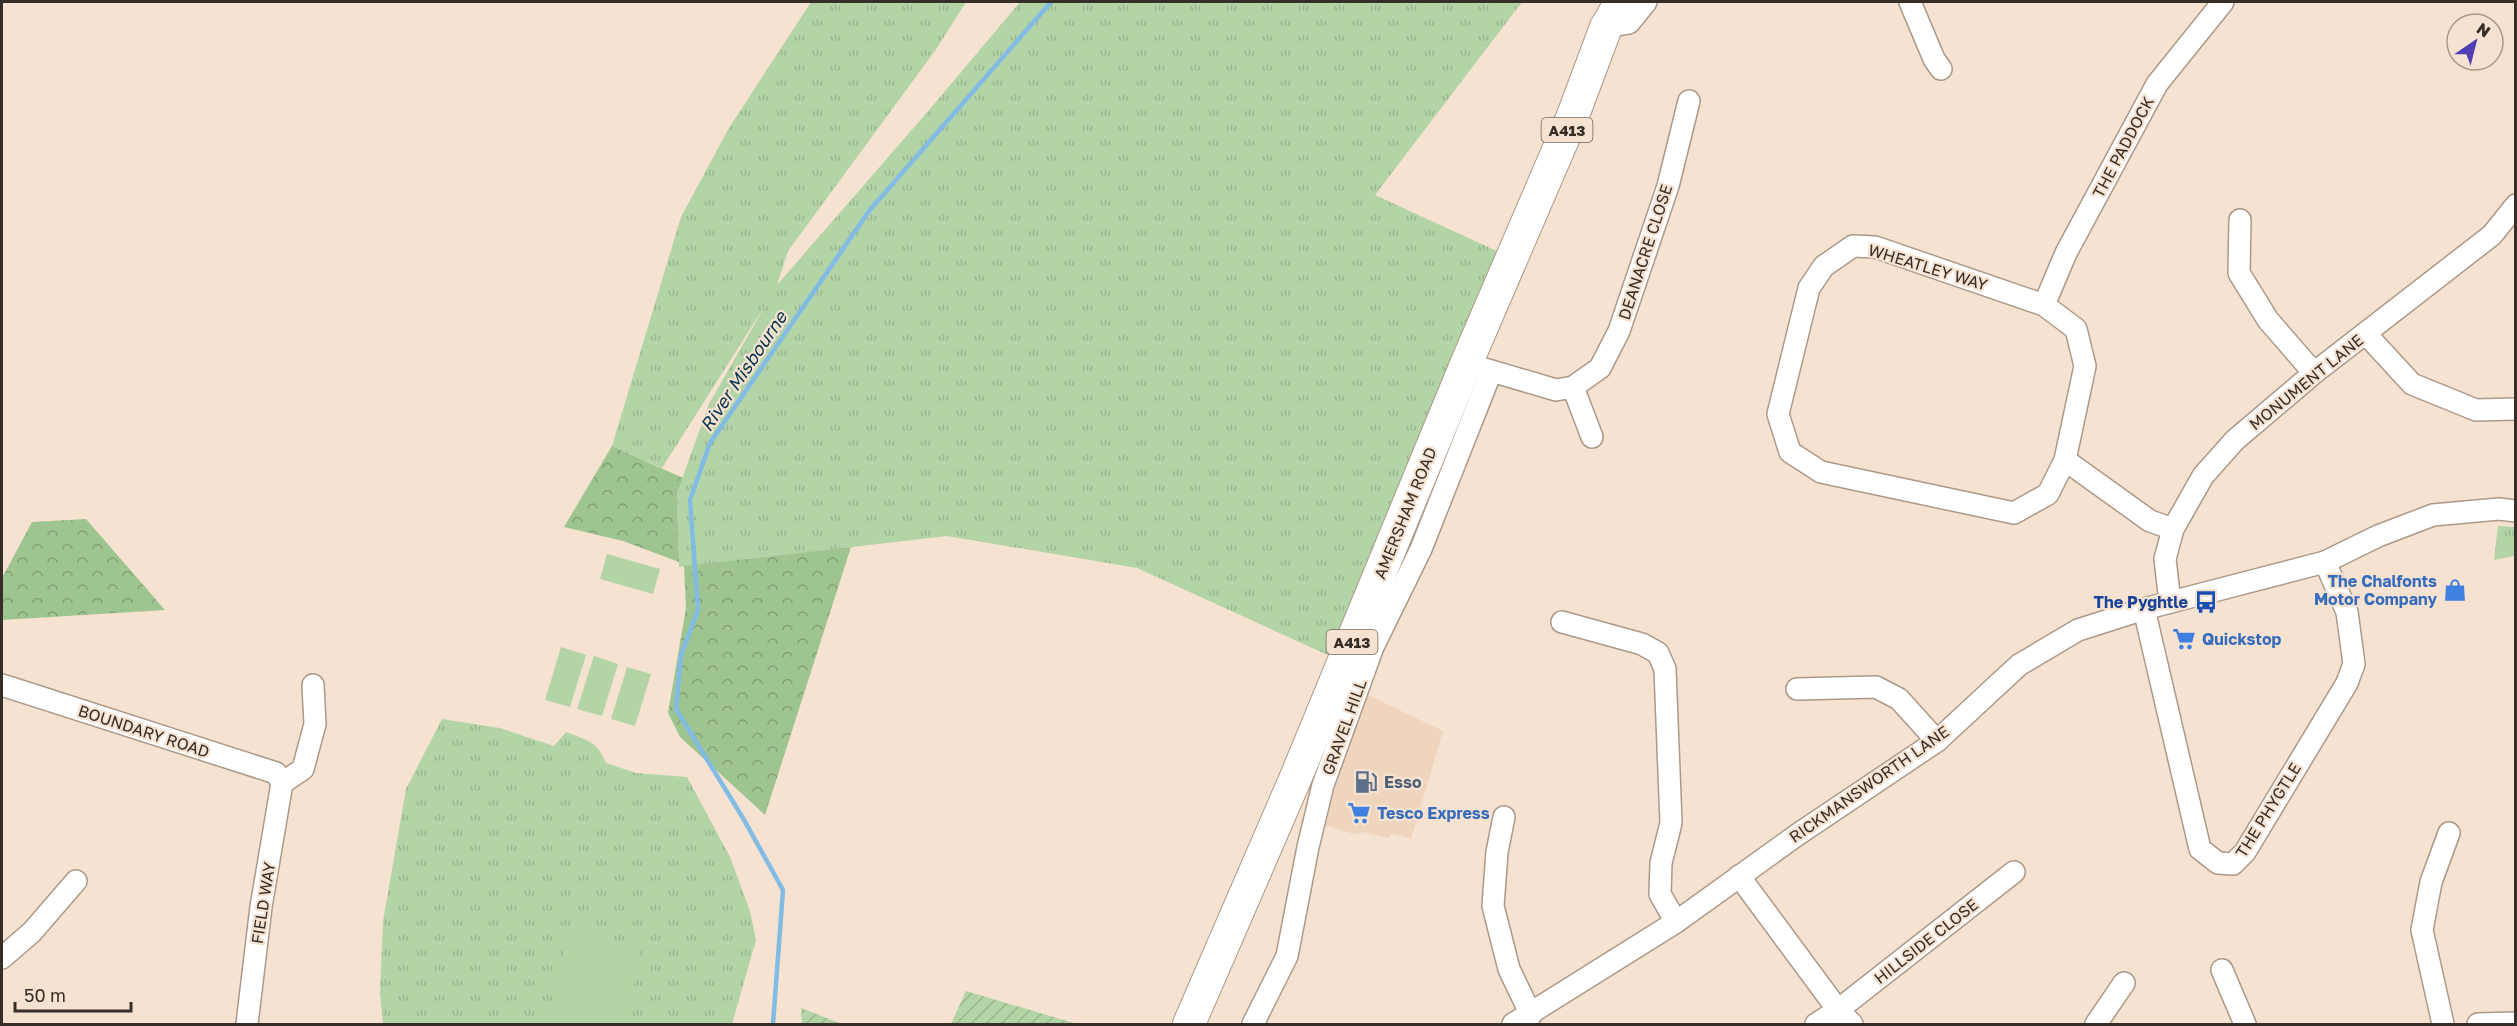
<svg xmlns="http://www.w3.org/2000/svg" width="2517" height="1026" font-family="'Golos Text',sans-serif">
<defs>
<pattern id="grass-tufts" width="24" height="20" patternUnits="userSpaceOnUse" patternTransform="scale(1.5)"><rect width="24" height="20" fill="#b2d4a7"/><path d="M3 7l-1-3M5 7V3M7 7l1-3M15 17l-1-3M17 17v-4M19 17l1-3" fill="none" stroke="#9ab690"/></pattern>
<pattern id="forest-crowns" width="20" height="18" patternUnits="userSpaceOnUse" patternTransform="scale(1.5)"><rect width="20" height="18" fill="#9ec590"/><path d="M2 6a3 3 0 1 1 6 0M12 15a3 3 0 1 1 6 0" fill="none" stroke="#82a076"/></pattern>
<pattern id="garden-furrows" width="10" height="10" patternUnits="userSpaceOnUse" patternTransform="scale(1.5)"><rect width="10" height="10" fill="#b2d4a7"/><path d="M-1 1l2-2M0 10L10 0M9 11l2-2" fill="none" stroke="#9ab690"/></pattern>
</defs>
<rect width="100%" height="100%" fill="#f6e2d0"/>
<!-- built -->
<polygon fill="#efd5be" points="1364,693 1443,731 1411,839 1391,833 1389,838 1362,832 1354,834 1324,825"/>
<!-- grass -->
<g fill="url(#grass-tufts)">
<polygon points="811,2 966,2 937,48 788,251 777,285 930,109 1020,2 1522,2 1375,195 1512,258 1343,662 1137,568 947,536 679,567 677,493 709,404 766,304 662,468 612,446 681,217 729,128"/>
<polygon points="2498,526 2515,527 2515,556 2494,560"/>
<path d="M442,719L500,728L554,746L566,732C587,740 597,741 606,763L636,773L687,777L730,857L750,911L756,940L732,1024H383L380,992L383,921L406,789Z"/>
</g>
<!-- forest -->
<g fill="url(#forest-crowns)">
<polygon points="612,446 683,478 677,493 679,562 623,541 564,527"/>
<polygon points="86,519 165,610 2,620 2,578 32,522"/>
<polygon points="851,547 765,815 680,737 668,713 686,608 684,566"/>
</g>
<!-- garden -->
<g fill="url(#garden-furrows)">
<polygon points="966,991 1077,1024 951,1024"/>
<polygon points="801,1008 842,1024 802,1024"/>
</g>
<!-- pitch -->
<g fill="#b2d4a7">
<polygon points="607,554 660,569 653,594 600,579"/>
<polygon points="561,647 586,655 570,707 545,700"/>
<polygon points="594,656 618,664 602,716 577,709"/>
<polygon points="627,667 651,674 635,726 611,719"/>
<polygon points="568,930 642,946 625,1024 549,1024"/>
</g>
<g fill="none" stroke-linecap="round" stroke-linejoin="round">
<!-- stream -->
<polyline stroke="#82bbe4" stroke-width="4.5" points="773,1024 783,890 743,818 676,709 681,655 698,610 690,500 710,443 869,211 1051,2"/>
<!-- minor casing -->
<g stroke="#ac9988" stroke-width="24">
<g id="minor">
<polyline points="1910,2 1934,59 1941,69"/>
<polyline points="1606,27 1629,23 1646,2"/>
<polyline points="2240,220 2239,273 2268,320 2314,373"/>
<polygon points="1853,246 1875,247 2044,305 2076,329 2085,366 2065,460 2048,494 2014,513 1821,472 1790,452 1778,414 1809,288 1824,266"/>
<polyline points="2044,305 2066,253 2157,84 2223,2"/>
<polyline points="2366,334 2412,384 2476,410 2516,409"/>
<polyline points="1478,367 1556,390 1573,387 1600,368 1619,331 1668,186 1689,101"/>
<polyline points="1573,387 1592,437"/>
<polyline points="2065,460 2150,521 2173,529"/>
<polyline points="2170,602 2165,559 2173,529 2203,476 2235,440 2314,373 2492,235 2516,205"/>
<polyline points="2144,609 2200,849 2218,863 2233,864 2245,852 2347,683 2354,664 2347,612 2325,562"/>
<polyline points="1562,622 1642,644 1658,653 1665,669 1671,823 1661,863 1660,894 1676,922"/>
<polyline points="2,685 276,773 282,783"/>
<polyline points="1797,689 1876,687 1899,699 1937,741"/>
<polyline points="282,783 303,769 315,724 313,685"/>
<polyline points="1504,817 1497,852 1493,906 1509,969 1531,1015"/>
<polyline points="1739,876 1838,1010 1852,1024"/>
<polyline points="2,958 32,932 76,881"/>
<polyline points="2222,970 2245,1024"/>
<polyline points="247,1024 261,907 282,783"/>
<polyline points="1253,1024 1287,956 1308,847 1323,785 1373,647 1421,549 1491,372"/>
<polyline points="1513,1024 1676,922 1797,835 1937,741 2019,665 2078,630 2144,609 2325,562 2378,536 2433,515 2499,509 2516,511"/>
<polyline points="1816,1024 1838,1010 2014,872"/>
<polyline points="2096,1024 2124,983"/>
<polyline points="2443,1024 2422,930 2431,882 2449,833"/>
<polyline points="2478,1024 2516,1023"/>
</g>
</g>
<!-- highway casing -->
<g stroke="#ac9988" stroke-width="34">
<polyline id="highway" points="1189,1024 1296,777 1467,362 1572,118 1606,27 1621,2"/>
</g>
<!-- minor -->
<use href="#minor" stroke="#fff" stroke-width="21"/>
<!-- highway -->
<use href="#highway" stroke="#fff" stroke-width="32"/>
</g>
<!-- icons -->
<defs>
<g id="shop-bare" transform="scale(1.8)"><path d="M-5-2.5h2.3a2.7 3.5 0 0 1 5.4 0H5L5.5 6h-11ZM-1.5-2.5h3a1.5 2.3 0 0 0-3 0Z" fill="#3f7fe0" stroke="#f6e2d0" stroke-width="2.5" paint-order="stroke"/></g>
<g id="bus-bare" transform="scale(1.8)"><path d="M-5-6H5V4H4V6H2V4H-2V6H-4V4H-5ZM-3.5-4V0h7V-4ZM-3.5 1.2v1.5H-2V1.2ZM2 1.2v1.5H3.5V1.2Z" fill="#1a4fb4" stroke="#f6e2d0" stroke-width="2.5" paint-order="stroke"/></g>
<g id="supermarket-bare" transform="scale(1.8)"><path d="M-6-5.5h2.5l.6 2H6L4.5 2H-2.5L-4.4-4H-6ZM-1.5 3.2a1.3 1.3 0 1 0 .1 0ZM3 3.2a1.3 1.3 0 1 0 .1 0Z" fill="#3f7fe0" stroke="#f6e2d0" stroke-width="2.5" paint-order="stroke"/></g>
<g id="fuel-bare" transform="scale(1.8)"><path d="M-5.5-6h7V0h2V4h1.3V-2.5L3-4.5l.8-.8L6-3V5H2.5V1h-1V6h-7ZM-4.2-4.7v3.2H.2V-4.7Z" fill="#5c6f8a" stroke="#f6e2d0" stroke-width="2.5" paint-order="stroke"/></g>
</defs>
<g fill-rule="evenodd">
<use href="#shop-bare" x="2455" y="590"/>
<use href="#bus-bare" x="2206" y="602"/>
<use href="#supermarket-bare" x="2184" y="639"/>
<use href="#fuel-bare" x="1366" y="782"/>
<use href="#supermarket-bare" x="1359" y="813"/>
</g>
<g text-anchor="middle" dominant-baseline="central" stroke-width="4.5" stroke-linejoin="round" paint-order="stroke">
<!-- shield labels -->
<g fill="#f6e2d0" stroke="#70645a" stroke-width="1.5">
<rect x="1541.5" y="118" width="51" height="24" rx="4.5"/>
<rect x="1326.5" y="630" width="51" height="24" rx="4.5"/>
</g>
<g font-size="15" font-weight="bold" fill="#362e27">
<text x="1567" y="130">A413</text>
<text x="1352" y="642">A413</text>
</g>
<!-- street labels -->
<g font-size="16" fill="#362e27" stroke="#f6e2d0">
<text transform="translate(2123 147) rotate(-62)">THE PADDOCK</text>
<text transform="translate(1645 252) rotate(-72)">DEANACRE CLOSE</text>
<text transform="translate(1928 267) rotate(17)">WHEATLEY WAY</text>
<text transform="translate(2306 382) rotate(-39)">MONUMENT LANE</text>
<text transform="translate(1405 513) rotate(-68)">AMERSHAM ROAD</text>
<text transform="translate(1344 727) rotate(-70)">GRAVEL HILL</text>
<text transform="translate(144 731) rotate(18)">BOUNDARY ROAD</text>
<text transform="translate(1869 784) rotate(-35)">RICKMANSWORTH LANE</text>
<text transform="translate(2268 810) rotate(-58)">THE PHYGTLE</text>
<text transform="translate(263 903) rotate(-81)">FIELD WAY</text>
<text transform="translate(1926 941) rotate(-38)">HILLSIDE CLOSE</text>
</g>
<!-- shop labels -->
<g font-size="16" font-weight="bold" fill="#366cbe" stroke="#f6e2d0" text-anchor="start">
<text x="2437" y="581" text-anchor="end">The Chalfonts<tspan x="2437" dy="18">Motor Company</tspan></text>
<text x="2202" y="639">Quickstop</text>
<text x="1377" y="813">Tesco Express</text>
</g>
<!-- transit labels -->
<g font-size="16" font-weight="bold" fill="#164399" stroke="#f6e2d0" text-anchor="end">
<text x="2188" y="602">The Pyghtle</text>
</g>
<!-- service labels -->
<g font-size="16" font-weight="bold" fill="#4e5e75" stroke="#f6e2d0" text-anchor="start">
<text x="1384" y="782">Esso</text>
</g>
<!-- water labels -->
<g font-size="18" font-style="italic" fill="#053550" stroke="#f6e2d0">
<text transform="translate(743 371) rotate(-56)">River Misbourne</text>
</g>
</g>
<!-- border -->
<rect width="2517" height="1026" fill="none" stroke="#362e27" stroke-width="6"/>
<!-- north arrow -->
<g transform="translate(2475 42) rotate(35)"><circle r="28" fill="#f6e2d0" stroke="#a99a8c" stroke-width="1.5"/>
<path d="M0-4.5L10 22L0 15L-10 22Z" fill="#503eb5"/>
<text y="-9" font-size="16" font-weight="bold" text-anchor="middle" fill="#362e27">N</text>
</g>
<!-- scale -->
<path d="M15 1002v9h116v-9" fill="none" stroke="#362e27" stroke-width="3"/>
<text x="24" y="1002" font-size="18" fill="#362e27" stroke="#f6e2d0" stroke-width="4.5" paint-order="stroke">50 m</text>
</svg>
